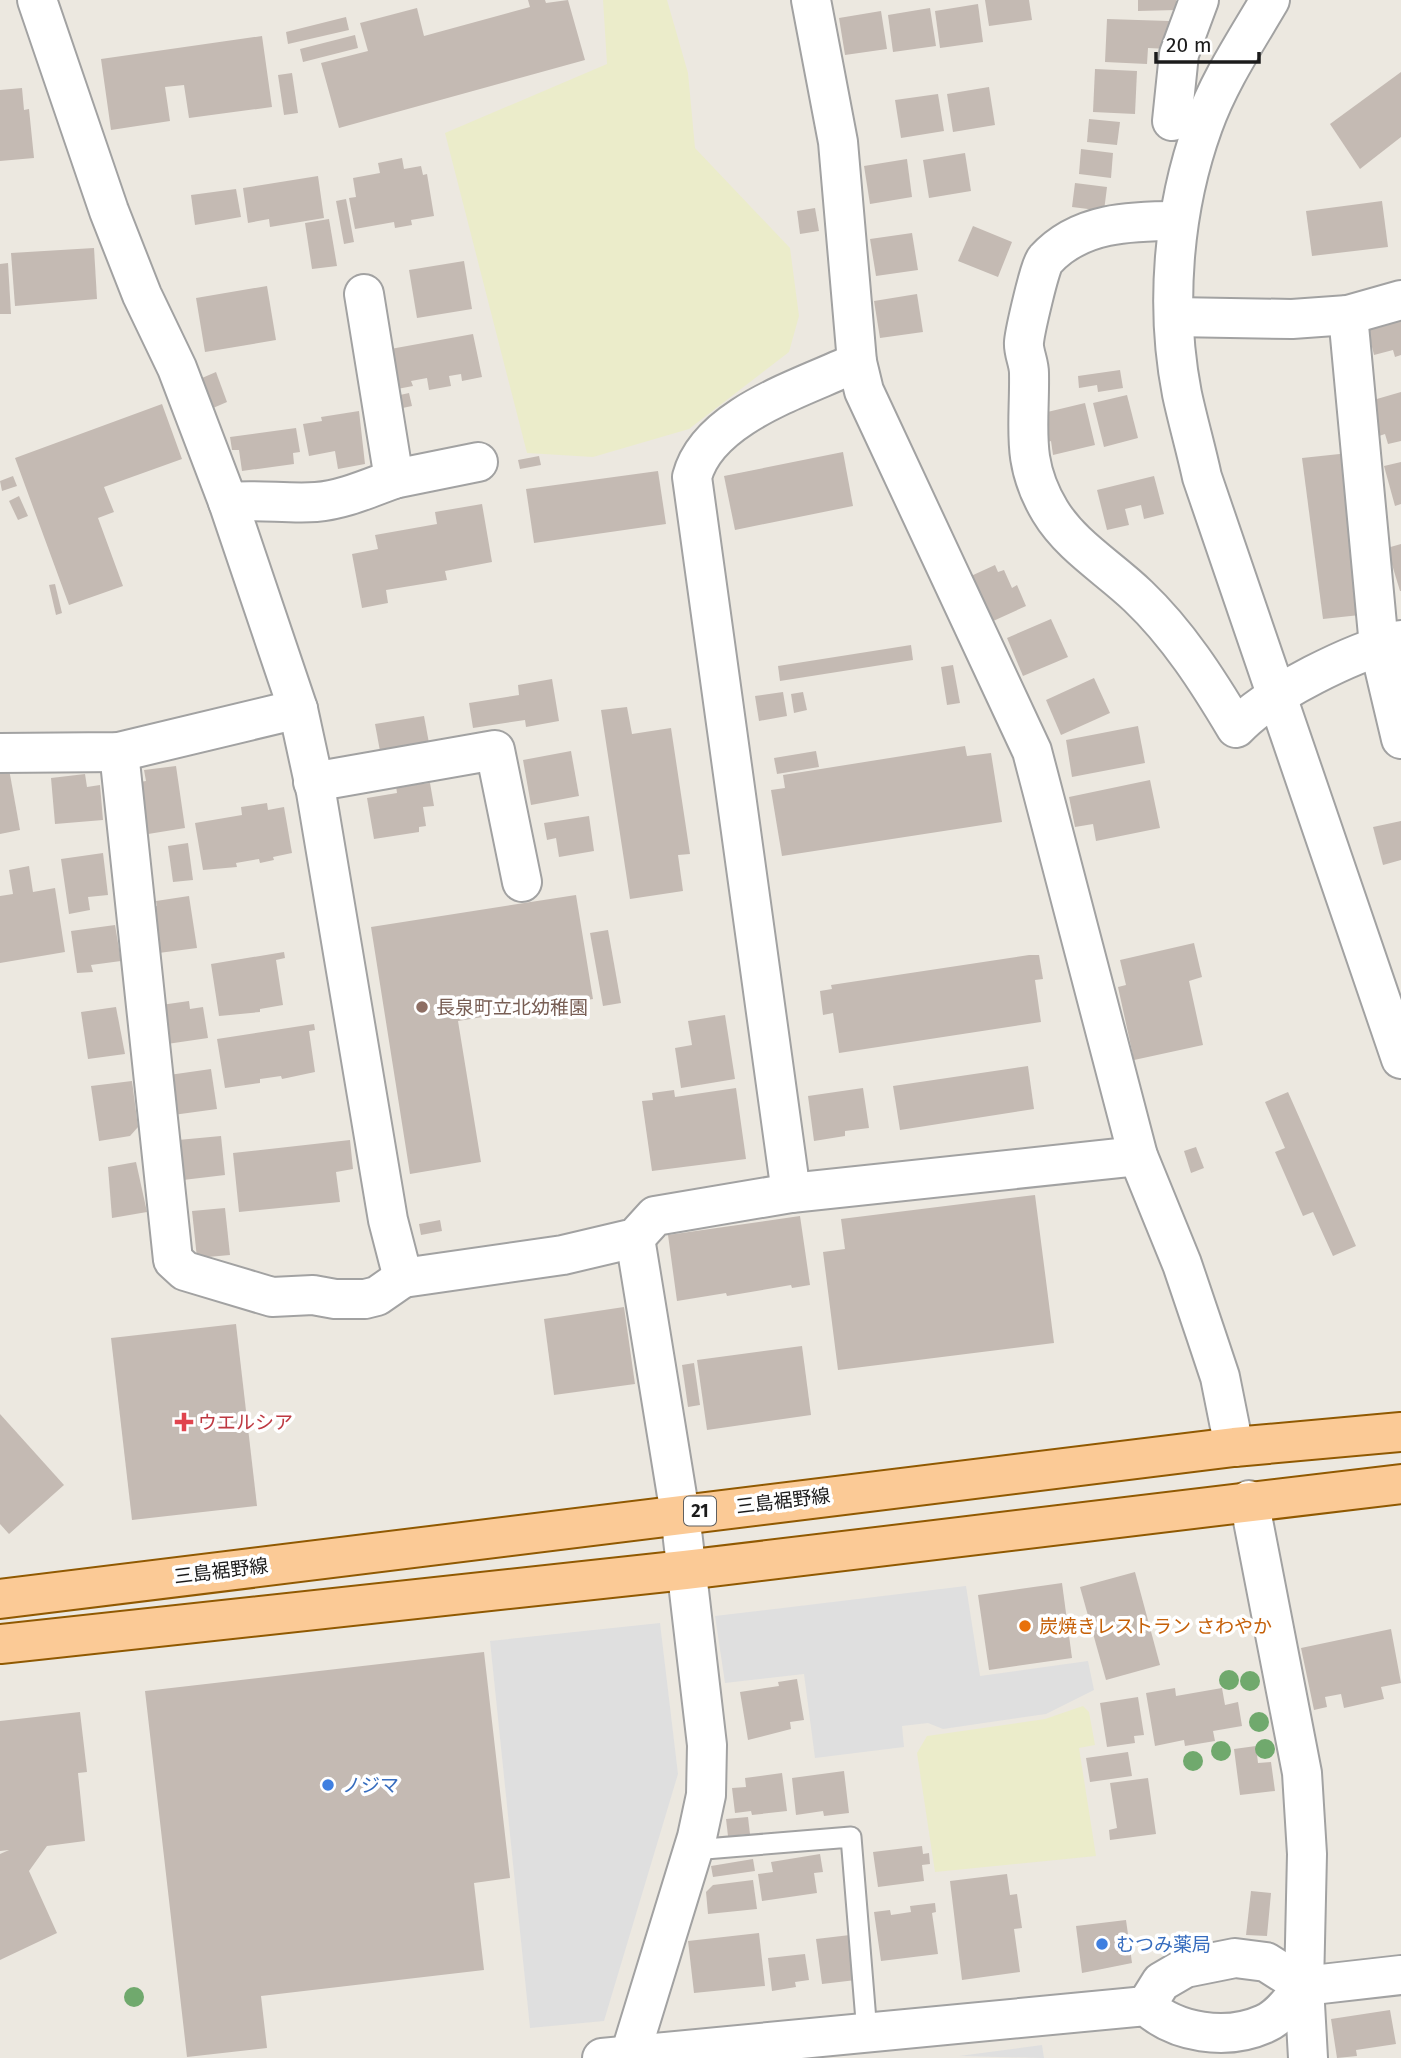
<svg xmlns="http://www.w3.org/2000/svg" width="1401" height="2058" font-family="'Fira Sans','Noto Sans JP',sans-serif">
<rect width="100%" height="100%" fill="#ece8e0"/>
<!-- farmland -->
<g fill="#ebecca">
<polygon points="603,0 667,0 688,73 695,148 790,248 799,316 789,352 689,429 593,457 527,453 445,133 607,64"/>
<polygon points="1083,1706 1089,1712 1095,1745 1079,1748 1096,1856 935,1872 917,1753 927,1736 1045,1719"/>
</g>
<!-- parking -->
<g fill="#dfdfdf">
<polygon points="966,1586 980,1676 1088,1661 1094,1690 1046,1714 943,1729 928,1723 902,1726 904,1747 815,1758 804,1674 725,1683 715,1616"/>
<polygon points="660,1623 678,1774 604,2021 530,2028 490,1641"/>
<polygon points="1042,2045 1044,2058 959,2056"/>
</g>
<!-- building -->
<g fill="#c4bab3">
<polygon points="528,0 545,0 546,3 568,0 585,60 339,128 321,63 368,51 360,23 417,8 424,36 530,7"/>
<polygon points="985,0 1029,0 1032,20 989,26"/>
<polygon points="1138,0 1176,0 1176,10 1138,11"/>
<polygon points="978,4 983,42 940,48 935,11"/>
<polygon points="930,8 936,46 893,52 888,15"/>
<polygon points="881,11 887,49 845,55 839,18"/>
<polygon points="346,17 349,30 288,44 286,32"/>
<polygon points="1107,19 1169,21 1168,49 1148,48 1147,64 1105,62"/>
<polygon points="355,35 358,48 303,62 300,49"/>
<polygon points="262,36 272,107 189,118 184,85 165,87 170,121 111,130 101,59"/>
<polygon points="1095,69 1137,71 1135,114 1093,112"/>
<polygon points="1401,72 1401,137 1360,169 1330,124"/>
<polygon points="292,73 298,113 284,115 278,75"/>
<polygon points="989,87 995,125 953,132 947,94"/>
<polygon points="22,88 24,110 29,109 34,158 0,161 0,90"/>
<polygon points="938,94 944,131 901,138 895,100"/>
<polygon points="1089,119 1120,122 1117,145 1087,142"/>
<polygon points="1081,149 1113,153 1111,178 1079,174"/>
<polygon points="965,153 971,191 929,198 923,160"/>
<polygon points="402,158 404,169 421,166 423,175 427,174 434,216 411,220 412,225 395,228 394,222 355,229 349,198 356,197 353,178 380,173 378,163"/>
<polygon points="907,159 912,197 870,204 864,166"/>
<polygon points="318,176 324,218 270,227 269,219 248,223 243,188"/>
<polygon points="1075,183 1107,187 1104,211 1072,207"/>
<polygon points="236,189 241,217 195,225 191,195"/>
<polygon points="346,199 354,242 344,244 336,201"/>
<polygon points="1382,201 1388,247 1312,256 1306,211"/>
<polygon points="815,208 819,231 800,234 797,211"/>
<polygon points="329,219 337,266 312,269 305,223"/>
<polygon points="973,226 1012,242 998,277 958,261"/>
<polygon points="912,233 918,270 876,276 870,239"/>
<polygon points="94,248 97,299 15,306 11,253"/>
<polygon points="464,261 472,309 417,318 409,270"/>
<polygon points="8,263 11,314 0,314 0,264"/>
<polygon points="267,286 276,340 205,352 196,298"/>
<polygon points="917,294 923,332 880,338 874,301"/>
<polygon points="1401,318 1401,355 1395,357 1393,350 1374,355 1367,327"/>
<polygon points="473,334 482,377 462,381 461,374 449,376 451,386 429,390 427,378 411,381 413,386 392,390 385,350"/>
<polygon points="1120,370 1123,388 1098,392 1097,385 1079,388 1078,376"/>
<polygon points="216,372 227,402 213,408 202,378"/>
<polygon points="1401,392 1401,441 1388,444 1385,434 1373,438 1363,403"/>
<polygon points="409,393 412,406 393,410 391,397"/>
<polygon points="1127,395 1138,438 1104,447 1093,403"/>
<polygon points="1085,403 1095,445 1053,455 1051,441 1045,443 1039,414"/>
<polygon points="162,404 182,459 104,487 114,512 98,518 123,586 69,605 15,458"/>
<polygon points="359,411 365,464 338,469 335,451 309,456 303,424 322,421 321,417"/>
<polygon points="296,428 300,452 293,453 294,464 242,471 239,450 232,450 230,437"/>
<polygon points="843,452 853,506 735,530 724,476"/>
<polygon points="1349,453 1369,614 1323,619 1302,458"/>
<polygon points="539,456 541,465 520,469 518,460"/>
<polygon points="1401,462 1401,504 1395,506 1384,466"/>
<polygon points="658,471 666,524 534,543 526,489"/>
<polygon points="13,476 17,486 2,491 0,481"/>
<polygon points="1154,476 1164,514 1144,519 1141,505 1125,509 1129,525 1107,530 1097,490"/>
<polygon points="19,496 28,516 18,520 9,501"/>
<polygon points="482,504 492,562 445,571 447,580 386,590 388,603 362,608 352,554 378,549 375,535 437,524 435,512"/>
<polygon points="1401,544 1401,591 1400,591 1387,548"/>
<polygon points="995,565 998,572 1004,570 1012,588 1017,585 1026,606 991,622 971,576"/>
<polygon points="55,584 62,613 56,615 49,585"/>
<polygon points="1051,619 1068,657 1023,676 1007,638"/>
<polygon points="911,645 913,660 780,681 778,666"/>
<polygon points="953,665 960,703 947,705 941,667"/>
<polygon points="1094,678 1110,713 1061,735 1046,700"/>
<polygon points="552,679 559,721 526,727 525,720 473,728 469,703 519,695 518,685"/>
<polygon points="783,692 787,716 759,721 755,696"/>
<polygon points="803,692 807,710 794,713 791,694"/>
<polygon points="627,707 632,734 671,728 690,854 678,855 683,891 630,899 601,710"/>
<polygon points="424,716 429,743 380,751 375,724"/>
<polygon points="1138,726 1145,763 1072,777 1066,740"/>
<polygon points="965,746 967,756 991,753 1002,822 782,856 771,790 785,788 783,775"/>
<polygon points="571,751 579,796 531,805 523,760"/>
<polygon points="816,751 819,767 777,774 774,758"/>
<polygon points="176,766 185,828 142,835 134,783 146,781 144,770"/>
<polygon points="9,769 20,830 0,834 0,771"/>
<polygon points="85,774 87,787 100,785 103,820 55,824 51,778"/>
<polygon points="1150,780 1160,828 1096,841 1093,824 1075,827 1069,797"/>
<polygon points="430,783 434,806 423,807 426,826 419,827 419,832 374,839 367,798 397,793 396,786"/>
<polygon points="267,803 268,810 284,807 292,853 273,857 274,860 260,863 259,859 236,863 237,867 203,870 195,823 242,815 241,807"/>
<polygon points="589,816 594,851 559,857 556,838 547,840 544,823"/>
<polygon points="1401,821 1401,860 1383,865 1373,827"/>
<polygon points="188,843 193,880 173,882 168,846"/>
<polygon points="103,853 108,895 88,897 90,910 69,914 61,859"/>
<polygon points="29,866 33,892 55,888 65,952 0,963 0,896 13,894 9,870"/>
<polygon points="576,895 593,999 458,1021 481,1162 410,1174 371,927"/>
<polygon points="189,896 197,948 151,954 148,907 157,906 156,901"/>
<polygon points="115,925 121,961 91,965 93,972 77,973 71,931"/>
<polygon points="608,930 621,1003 603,1006 590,933"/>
<polygon points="1194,943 1202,977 1189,981 1203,1045 1134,1060 1118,987 1126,985 1120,960"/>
<polygon points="284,952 285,958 276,960 283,1005 260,1009 260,1012 219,1016 211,964"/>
<polygon points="1029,955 1039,955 1043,979 1035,980 1041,1022 839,1053 833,1013 823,1015 820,991 832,989 831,985"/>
<polygon points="189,1001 190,1009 203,1007 208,1038 167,1044 161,1005"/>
<polygon points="116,1007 125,1054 88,1059 81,1012"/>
<polygon points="725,1015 735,1079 681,1088 675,1048 692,1045 688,1021"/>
<polygon points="314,1024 315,1030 309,1031 315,1072 282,1079 281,1076 260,1079 260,1083 225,1088 217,1039"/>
<polygon points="1028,1066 1034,1109 900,1130 893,1086"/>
<polygon points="211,1069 217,1109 173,1115 169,1075"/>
<polygon points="132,1081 138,1127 130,1136 99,1141 91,1086"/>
<polygon points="736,1088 746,1159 652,1171 642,1101 653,1100 652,1093 674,1090 675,1097"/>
<polygon points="863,1088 869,1128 845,1131 845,1136 814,1141 808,1096"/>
<polygon points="1288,1092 1356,1246 1333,1256 1313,1212 1303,1216 1275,1152 1285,1148 1265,1102"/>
<polygon points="221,1136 225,1175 183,1180 178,1140"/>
<polygon points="350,1140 353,1169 336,1172 340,1202 239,1212 233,1153"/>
<polygon points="1196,1147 1204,1168 1191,1173 1184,1151"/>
<polygon points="136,1162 147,1212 112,1218 108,1167"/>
<polygon points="1035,1195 1054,1343 838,1370 823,1252 845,1249 841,1219"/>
<polygon points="225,1208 230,1255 197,1258 192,1211"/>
<polygon points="800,1216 810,1285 792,1288 791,1285 727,1296 726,1293 677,1301 668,1235"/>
<polygon points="440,1220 442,1231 421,1235 419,1224"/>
<polygon points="624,1307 635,1384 554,1395 544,1319"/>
<polygon points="236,1324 257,1506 132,1520 111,1338"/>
<polygon points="802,1346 811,1415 707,1430 697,1360"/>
<polygon points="694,1363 700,1405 688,1407 682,1365"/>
<polygon points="0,1414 64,1485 9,1534 0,1524"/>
<polygon points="1135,1572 1160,1665 1106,1680 1080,1587"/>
<polygon points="1062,1583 1072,1658 989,1670 978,1595"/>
<polygon points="1391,1629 1401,1683 1381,1687 1384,1699 1344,1708 1341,1694 1325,1697 1327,1707 1314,1710 1301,1648"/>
<polygon points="484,1652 510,1878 474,1883 484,1970 261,1996 267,2048 187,2057 145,1691"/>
<polygon points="797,1679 804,1720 790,1722 791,1729 748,1740 740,1692 779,1686 778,1682"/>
<polygon points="1175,1688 1176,1696 1222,1688 1225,1705 1238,1702 1242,1726 1213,1731 1215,1741 1185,1746 1184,1740 1155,1746 1146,1693"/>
<polygon points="1138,1697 1144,1735 1134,1736 1135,1743 1107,1747 1100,1703"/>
<polygon points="80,1712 87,1772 78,1773 85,1841 47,1846 29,1871 57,1933 0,1960 0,1854 9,1850 0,1851 0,1721"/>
<polygon points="1256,1746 1258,1763 1271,1762 1275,1791 1240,1795 1234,1749"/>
<polygon points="1128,1752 1132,1776 1090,1782 1086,1758"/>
<polygon points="844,1771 849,1813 824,1816 823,1811 796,1815 792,1778"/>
<polygon points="782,1773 787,1811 752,1815 751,1811 735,1813 732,1788 746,1787 745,1778"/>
<polygon points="1148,1778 1156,1834 1110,1840 1109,1830 1117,1828 1110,1783"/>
<polygon points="748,1817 750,1834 728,1836 726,1819"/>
<polygon points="922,1846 923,1854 929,1853 930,1864 922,1865 924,1881 878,1887 873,1852"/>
<polygon points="820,1854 823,1872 814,1873 817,1893 762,1901 758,1874 773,1872 771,1862"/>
<polygon points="753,1859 755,1871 713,1877 711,1866"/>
<polygon points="1007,1874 1010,1895 1017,1894 1022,1928 1014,1929 1020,1972 962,1980 950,1881"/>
<polygon points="753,1880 757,1909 708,1914 706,1892 713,1885"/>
<polygon points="1251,1891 1271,1893 1267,1936 1246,1935"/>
<polygon points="935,1903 936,1912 932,1913 938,1954 881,1961 874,1912 890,1910 891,1915 911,1912 910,1906"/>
<polygon points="1126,1920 1132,1963 1082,1973 1076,1926"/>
<polygon points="759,1933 765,1986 694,1993 688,1941"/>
<polygon points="850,1935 856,1980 822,1984 816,1939"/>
<polygon points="805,1954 809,1980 795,1982 796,1987 772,1991 768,1958"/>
<polygon points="1390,2010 1396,2044 1356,2050 1357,2056 1337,2058 1331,2019"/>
</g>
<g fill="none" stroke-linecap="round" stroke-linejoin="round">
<!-- service casing -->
<g stroke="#a2a2a2" stroke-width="23">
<polyline id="service" points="693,1850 851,1837 867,2033"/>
</g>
<!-- minor casing -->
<g stroke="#a2a2a2" stroke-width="42">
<g id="minor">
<polyline points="37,0 109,211 142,295 177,368 228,502 298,709 316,792 388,1220 403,1278 563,1255 635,1238 655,1216 791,1193 1138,1156"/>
<polyline points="811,0 838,142 857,362 864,391 1032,751 1138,1156 1182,1264 1206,1335 1220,1377 1234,1447"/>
<polyline points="1172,121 1179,54 1199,0"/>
<path d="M1178,221C1131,221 1079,222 1045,260C1040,265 1025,331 1024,342C1023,352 1029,362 1029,373C1030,427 1020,461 1050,511C1071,546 1109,568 1138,596C1178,634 1208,681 1236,728C1270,692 1353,652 1401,640"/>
<polyline points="1348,315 1379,646 1401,739"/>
<polyline points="1174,317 1292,319 1348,315 1401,300"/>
<polyline points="394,479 478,462"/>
<path d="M228,502C258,499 287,504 316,502C343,500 369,488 394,479L364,294"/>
<polyline points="119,752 173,1260 185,1271 272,1297 313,1295 335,1299 365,1299 377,1296 403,1278"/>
<polyline points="0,753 119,752 298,709"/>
<polyline points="313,782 495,750 522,882"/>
<path d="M791,1193L692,477C708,415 803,388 857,362"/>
<polyline points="1249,1500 1302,1773 1307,1854 1304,1986 1308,2058"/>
</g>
</g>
<!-- tertiary casing -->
<g stroke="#a2a2a2" stroke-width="42">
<g id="tertiary">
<path d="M1270,0C1246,41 1219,81 1203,126C1173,209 1165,307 1182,394C1188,422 1196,449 1202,477L1401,1059"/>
<polyline points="1146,2006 1161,1982 1185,1968 1235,1958 1266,1962 1304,1986 1401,1975"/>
<polyline points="630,2055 697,1837 706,1795 707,1745 680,1514 635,1238"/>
<path d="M602,2058L1146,2006C1176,2033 1226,2041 1264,2024C1281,2017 1292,1999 1304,1986"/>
</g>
</g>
<!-- primary casing -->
<g stroke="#905901" stroke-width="42">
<g id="primary">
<polyline points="0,1599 1234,1447 1401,1432"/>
<polyline points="0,1644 685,1570 1401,1484"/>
</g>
</g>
<!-- service -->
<use href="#service" stroke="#fff" stroke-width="19"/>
<!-- minor -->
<use href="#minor" stroke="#fff" stroke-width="38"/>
<!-- tertiary -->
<use href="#tertiary" stroke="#fff" stroke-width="38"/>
<!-- primary -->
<use href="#primary" stroke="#fbca96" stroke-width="38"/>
</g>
<!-- trees -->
<g fill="#70a96d">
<circle cx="1229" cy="1680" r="10"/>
<circle cx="1250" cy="1681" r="10"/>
<circle cx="1259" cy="1722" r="10"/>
<circle cx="1265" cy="1749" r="10"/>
<circle cx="1221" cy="1751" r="10"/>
<circle cx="1193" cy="1761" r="10"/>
<circle cx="134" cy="1997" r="10"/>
</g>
<!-- markers -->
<circle fill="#8d6e63" stroke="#fff" stroke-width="2.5" cx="422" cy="1007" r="7"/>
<path fill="#e0444e" stroke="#fff" stroke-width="2.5" d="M180.5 1411.5h7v7h7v7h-7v7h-7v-7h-7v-7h7z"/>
<circle fill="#e8710a" stroke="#fff" stroke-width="2.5" cx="1025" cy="1626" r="7"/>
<g fill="#3f7fe0" stroke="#fff" stroke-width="2.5">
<circle cx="328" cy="1785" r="7"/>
<circle cx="1102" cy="1944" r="7"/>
</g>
<g text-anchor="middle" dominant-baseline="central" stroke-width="7" stroke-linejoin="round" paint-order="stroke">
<!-- shield labels -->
<rect fill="#fff" stroke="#5f5f5f" stroke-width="2" x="684" y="1496.5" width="32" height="29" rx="5"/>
<g font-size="18" font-weight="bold" fill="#1b1b1b">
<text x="700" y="1511">21</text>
</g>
<!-- education labels -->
<g font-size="19" fill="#785e54" stroke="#fff" text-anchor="start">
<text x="436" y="1007">長泉町立北幼稚園</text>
</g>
<!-- health labels -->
<g font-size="19" fill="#be3a42" stroke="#fff" text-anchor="start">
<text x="198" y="1422">ウエルシア</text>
</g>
<!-- street labels -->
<g font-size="19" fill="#1b1b1b" stroke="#fff">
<text transform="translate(783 1501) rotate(-7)">三島裾野線</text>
<text transform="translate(221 1571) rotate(-7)">三島裾野線</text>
</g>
<!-- food labels -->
<g font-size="19" fill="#c56008" stroke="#fff" text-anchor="start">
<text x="1039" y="1626">炭焼きレストラン さわやか</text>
</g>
<!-- shop labels -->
<g font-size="19" fill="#366cbe" stroke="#fff" text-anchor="start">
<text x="342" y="1785">ノジマ</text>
<text x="1116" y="1944">むつみ薬局</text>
</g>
</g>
<!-- scale -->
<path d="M1156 52v10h103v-10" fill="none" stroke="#1b1b1b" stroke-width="3.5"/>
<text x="1166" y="52" font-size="21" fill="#1b1b1b" stroke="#ffffff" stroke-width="5" paint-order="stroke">20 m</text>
</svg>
